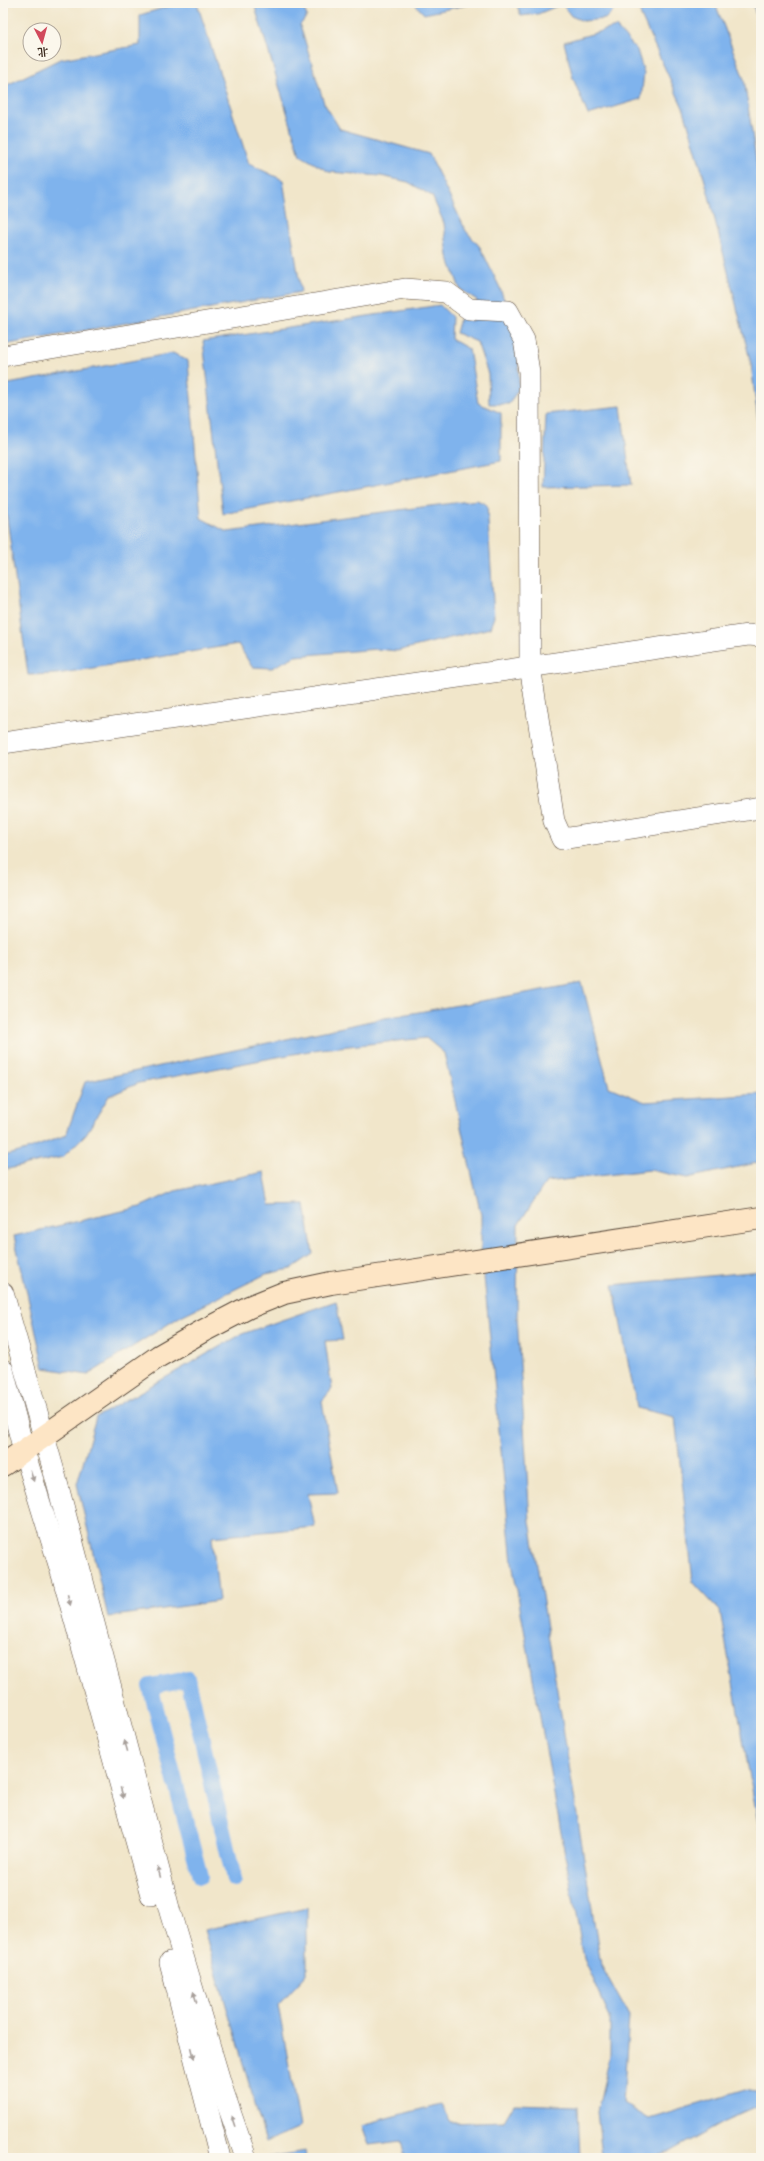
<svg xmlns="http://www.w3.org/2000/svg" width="764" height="2161" font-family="'Libre Bodoni','Noto Serif SC',serif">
<rect width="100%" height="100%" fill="#fbf7ec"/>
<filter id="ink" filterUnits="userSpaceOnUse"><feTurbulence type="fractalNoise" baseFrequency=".025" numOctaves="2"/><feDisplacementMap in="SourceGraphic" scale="8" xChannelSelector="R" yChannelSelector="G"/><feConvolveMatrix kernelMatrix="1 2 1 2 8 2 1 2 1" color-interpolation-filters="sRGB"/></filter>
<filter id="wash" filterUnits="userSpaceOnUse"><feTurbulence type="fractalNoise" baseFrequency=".012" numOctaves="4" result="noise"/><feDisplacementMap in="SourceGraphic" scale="16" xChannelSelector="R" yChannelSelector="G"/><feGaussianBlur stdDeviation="0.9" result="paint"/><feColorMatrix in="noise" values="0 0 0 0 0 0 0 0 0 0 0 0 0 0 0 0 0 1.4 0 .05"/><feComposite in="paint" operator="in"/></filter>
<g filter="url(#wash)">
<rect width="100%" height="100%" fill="#f1e6ca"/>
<!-- water -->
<g fill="#7fb3ed" stroke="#5d6e86">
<polygon points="180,3 197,3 249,164 283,180 301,292 3,345 3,87 60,59 140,45 140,15"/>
<polygon points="273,3 301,3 307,16 300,25 324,103 340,129 429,154 466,231 480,247 500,288 518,340 519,388 509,404 489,404 488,374 477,342 456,333 460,318 472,321 477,300 460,289 448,256 444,223 432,196 408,182 381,176 329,172 300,155 255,7"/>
<polygon points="414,3 476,3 424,14"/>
<polygon points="516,3 614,3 616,8 605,19 583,21 571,16 562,4 538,14 521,16"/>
<polygon points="638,3 715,3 744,79 761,192 761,445 751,364 707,188 684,110 641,16"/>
<polygon points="753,3 761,3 761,38"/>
<polygon points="616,27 637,50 644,73 641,99 588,115 573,78 564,42"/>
<polygon points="440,305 452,317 451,339 469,349 478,403 501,413 501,461 223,514 203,341"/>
<polygon points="173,353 188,361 201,518 227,532 477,500 487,505 494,617 490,628 397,651 377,649 295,656 272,668 252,667 238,644 57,674 28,675 3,488 3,385"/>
<polygon points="621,406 631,485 543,487 546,414"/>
<polygon points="582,983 609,1087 645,1102 761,1094 761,1162 687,1178 650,1170 546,1182 518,1225 517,1316 530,1521 601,1965 629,2016 623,2103 649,2119 745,2090 761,2093 761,2105 725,2121 669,2152 653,2158 608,2158 602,2156 597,2112 610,2056 610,2017 584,1959 512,1563 481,1246 481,1215 444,1053 426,1038 320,1049 139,1083 109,1096 86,1134 63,1157 3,1170 3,1156 27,1150 66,1135 85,1082 385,1018"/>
<polygon points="264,1172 270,1205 305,1204 313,1254 291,1269 266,1274 181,1316 88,1375 44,1368 14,1236 140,1207 175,1191"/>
<polygon points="761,1271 761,1839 720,1611 693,1582 675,1417 637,1408 613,1285"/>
<polygon points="336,1301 343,1340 325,1341 332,1389 322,1401 338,1493 308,1494 315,1527 212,1537 219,1601 108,1617 77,1484 96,1417 242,1334"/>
<polygon points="307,1908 307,1974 278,2005 300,2127 266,2142 204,1930"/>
<polygon points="440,2104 451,2123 504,2121 514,2104 578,2106 580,2158 405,2158 401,2141 369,2145 362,2125"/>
<polygon points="305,2151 306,2158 263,2158"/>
</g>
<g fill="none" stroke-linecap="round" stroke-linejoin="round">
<!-- canal -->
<polyline stroke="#7fb3ed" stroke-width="16" points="200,1876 150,1686 188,1679 234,1879"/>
</g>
</g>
<g filter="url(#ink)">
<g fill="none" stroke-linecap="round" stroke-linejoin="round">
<!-- tertiary casing -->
<g stroke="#564638" stroke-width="22">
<g id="tertiary">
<polyline points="3,356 405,289 446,292 469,309 508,311 524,340 529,372 530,666 554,821 562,839 761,808"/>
<polyline points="3,743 748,635 761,636"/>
<polyline points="3,1293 55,1475 170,1912 223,2091 246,2158"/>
<polyline points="3,1370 24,1451 63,1578 151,1895"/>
<polyline points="170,1962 220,2158"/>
</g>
</g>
<!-- secondary casing -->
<g stroke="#564638" stroke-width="24">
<polyline id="secondary" points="3,1465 159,1356 201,1332 249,1307 284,1293 331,1283 761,1218"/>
</g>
<!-- path -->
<polyline stroke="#564638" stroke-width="2.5" stroke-dasharray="3 3" stroke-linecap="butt" points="761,704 761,711"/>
<!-- tertiary -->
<use href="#tertiary" stroke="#fff" stroke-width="21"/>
<!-- secondary -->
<use href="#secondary" stroke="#fde5c5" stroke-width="22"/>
</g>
<!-- one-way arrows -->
<defs><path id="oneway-solid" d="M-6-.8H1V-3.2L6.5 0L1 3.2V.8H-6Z"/></defs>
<g fill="#a79f9a">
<use href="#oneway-solid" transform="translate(32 1476) rotate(72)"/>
<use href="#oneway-solid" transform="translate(69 1600) rotate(75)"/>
<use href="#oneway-solid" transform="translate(126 1746) rotate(-106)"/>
<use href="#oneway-solid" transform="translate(122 1793) rotate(74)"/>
<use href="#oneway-solid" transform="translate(159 1872) rotate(-105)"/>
<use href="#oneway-solid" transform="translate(195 1997) rotate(-107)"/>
<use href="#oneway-solid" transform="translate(193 2053) rotate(76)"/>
<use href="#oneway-solid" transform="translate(233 2121) rotate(-109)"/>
</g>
</g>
<!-- margin -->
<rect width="764" height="2161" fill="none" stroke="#fbf7ec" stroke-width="16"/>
<!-- north arrow -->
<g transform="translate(42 42) rotate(174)"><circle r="19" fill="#fbf7ec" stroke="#aea59a"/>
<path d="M0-3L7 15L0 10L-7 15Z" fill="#d1495b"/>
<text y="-6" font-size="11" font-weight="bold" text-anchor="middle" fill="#3b2a1e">北</text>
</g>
</svg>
